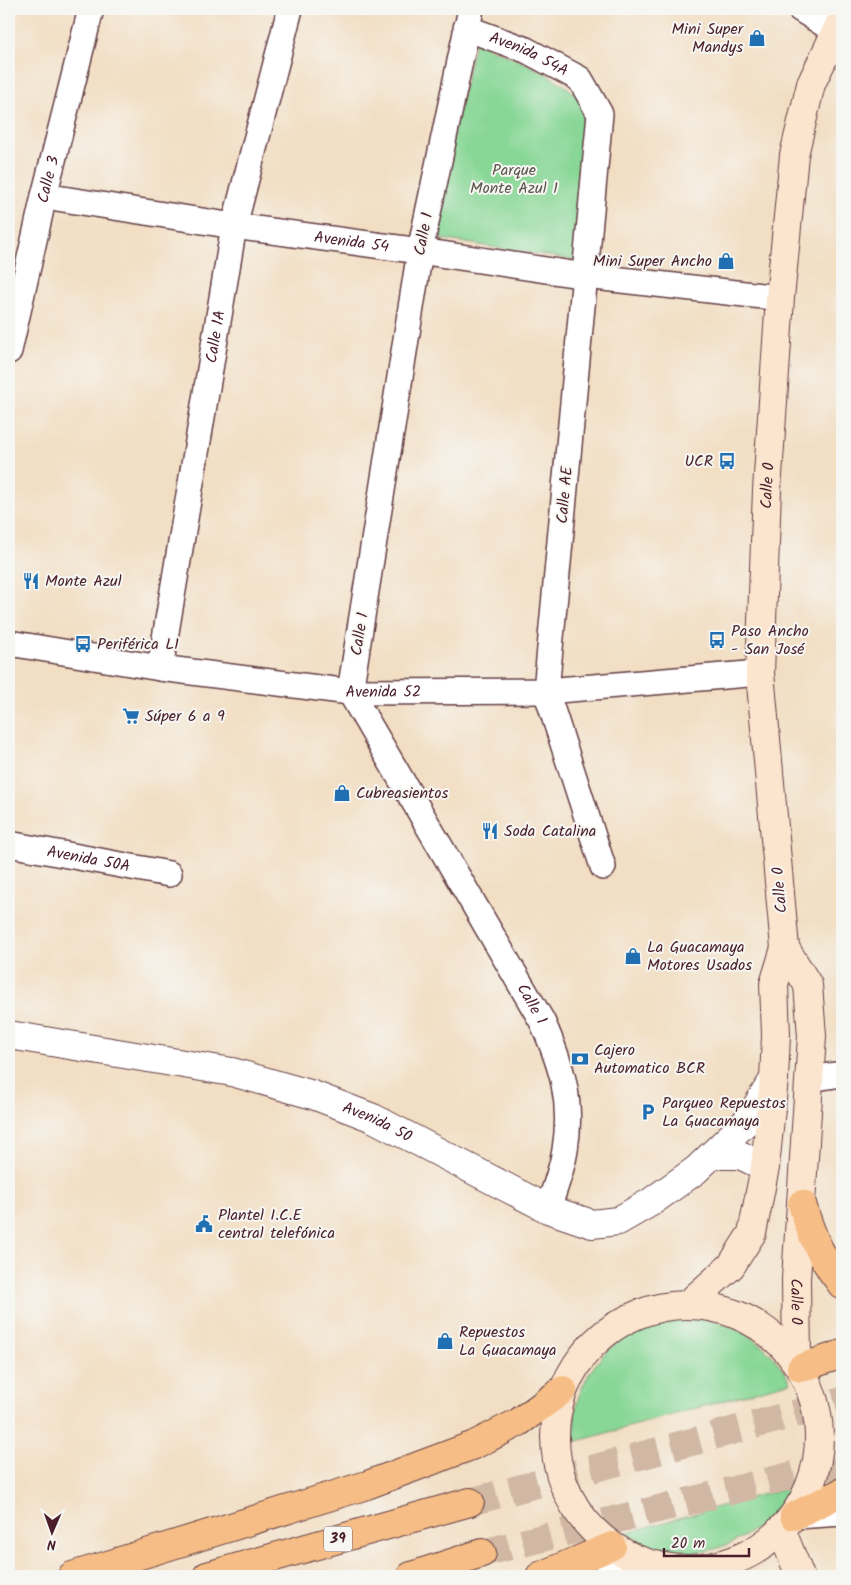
<svg xmlns="http://www.w3.org/2000/svg" width="851" height="1585" font-family="Kalam,sans-serif">
<rect width="100%" height="100%" fill="#f6f6f2"/>
<filter id="ink" filterUnits="userSpaceOnUse"><feTurbulence type="fractalNoise" baseFrequency=".02" numOctaves="2"/><feDisplacementMap in="SourceGraphic" scale="10" xChannelSelector="R" yChannelSelector="G"/><feConvolveMatrix kernelMatrix="1 2 1 2 8 2 1 2 1" color-interpolation-filters="sRGB"/></filter>
<filter id="wash" filterUnits="userSpaceOnUse"><feTurbulence type="fractalNoise" baseFrequency=".0096" numOctaves="4" result="noise"/><feDisplacementMap in="SourceGraphic" scale="20" xChannelSelector="R" yChannelSelector="G"/><feGaussianBlur stdDeviation="1.12" result="paint"/><feColorMatrix in="noise" values="0 0 0 0 0 0 0 0 0 0 0 0 0 0 0 0 0 1.4 0 .05"/><feComposite in="paint" operator="in"/></filter>
<g filter="url(#wash)">
<rect width="100%" height="100%" fill="#f2dec3"/>
<!-- green -->
<g fill="#88d796" stroke="#697b60">
<path d="M475,42C517,60 557,73 589,107L574,260L429,237Z"/>
<path d="M693,1316C739,1325 766,1340 791,1382L574,1442C575,1429 574,1415 577,1403C587,1363 620,1333 658,1320C669,1317 682,1317 693,1316Z"/>
<path d="M791,1486C766,1531 718,1562 665,1550C652,1547 638,1540 626,1533Z"/>
</g>
</g>
<g filter="url(#ink)">
<g fill="none" stroke-linecap="round" stroke-linejoin="round">
<!-- trunk-tunnel -->
<g stroke="#d0b8a5" stroke-width="28" stroke-dasharray="28 14" stroke-linecap="butt">
<polyline points="470,1502 842,1401"/>
<polyline points="482,1553 842,1463"/>
</g>
<!-- minor casing -->
<g stroke="#633c42" stroke-width="28">
<g id="minor">
<path id="s1" d="M471,9L420,251L350,692L542,1021C562,1066 573,1101 565,1150C562,1170 554,1190 548,1209"/>
<polyline points="800,9 835,31 842,38"/>
<path id="s2" d="M466,28L526,50L580,79L600,114L546,691L603,867"/>
<path id="s3" d="M44,196L234,226L420,251L586,276L780,298"/>
<path id="s4" d="M9,351L44,196L91,9"/>
<path id="s5" d="M9,643L160,668L350,692L546,691L760,673"/>
<path id="s6" d="M160,668L234,226L290,9"/>
<path id="s7" d="M9,844L169,874"/>
<polyline points="809,1079 842,1074"/>
<polyline points="796,1516 842,1513"/>
<polyline points="607,1576 616,1548"/>
<polyline points="680,1576 685,1569"/>
</g>
</g>
<!-- tertiary casing -->
<g stroke="#633c42" stroke-width="30">
<g id="tertiary">
<path id="s8" d="M9,1035L232,1072L313,1095L373,1118L548,1209L592,1224L618,1221L651,1202L696,1170L748,1120L774,1079"/>
<polyline points="713,1155 740,1155 765,1167"/>
</g>
</g>
<!-- secondary casing -->
<g stroke="#633c42" stroke-width="30">
<g id="secondary">
<path id="s9" d="M785,948L808,985L812,1036L796,1279L797,1362"/>
<path id="s10" d="M687,1305L731,1266L752,1233L765,1167L774,1079L776,1035L774,984L785,948L760,673L767,490L780,298L794,155L811,84L842,19"/>
<circle cx="687" cy="1437" r="132"/>
<polyline points="781,1529 800,1576"/>
</g>
</g>
<!-- trunk casing -->
<g stroke="#633c42" stroke-width="30">
<g id="trunk">
<path d="M802,1204C811,1235 822,1260 842,1285"/>
<polyline points="801,1368 842,1354"/>
<polyline points="794,1516 842,1492"/>
<polyline points="72,1576 367,1485 474,1445 519,1422 563,1390"/>
<polyline points="207,1576 470,1502"/>
<polyline points="411,1576 482,1553"/>
<polyline points="540,1576 612,1546"/>
</g>
</g>
<!-- minor -->
<use href="#minor" stroke="#fff" stroke-width="25"/>
<!-- tertiary -->
<use href="#tertiary" stroke="#fff" stroke-width="28"/>
<!-- secondary -->
<use href="#secondary" stroke="#fbe5cf" stroke-width="28"/>
<!-- trunk -->
<use href="#trunk" stroke="#f6be86" stroke-width="28"/>
</g>
</g>
<!-- icons -->
<defs>
<g id="shop-bare" transform="scale(1.35)"><path d="M-5-2.5h2.3a2.7 3.5 0 0 1 5.4 0H5L5.5 6h-11ZM-1.5-2.5h3a1.5 2.3 0 0 0-3 0Z" fill="#1f6fb2" stroke="#f6f6f2" stroke-width="2.5" paint-order="stroke"/></g>
<g id="bus-bare" transform="scale(1.35)"><path d="M-5-6H5V4H4V6H2V4H-2V6H-4V4H-5ZM-3.5-4V0h7V-4ZM-3.5 1.2v1.5H-2V1.2ZM2 1.2v1.5H3.5V1.2Z" fill="#1f6fb2" stroke="#f6f6f2" stroke-width="2.5" paint-order="stroke"/></g>
<g id="restaurant-bare" transform="scale(1.35)"><path d="M-5-6h1v4h1v-4h1v4h1v-4h1v5L-1.5 .5V6h-2V.5L-5-1ZM5-6V6H3V1.5H1.5Q1.5-4 5-6Z" fill="#1f6fb2" stroke="#f6f6f2" stroke-width="2.5" paint-order="stroke"/></g>
<g id="supermarket-bare" transform="scale(1.35)"><path d="M-6-5.5h2.5l.6 2H6L4.5 2H-2.5L-4.4-4H-6ZM-1.5 3.2a1.3 1.3 0 1 0 .1 0ZM3 3.2a1.3 1.3 0 1 0 .1 0Z" fill="#1f6fb2" stroke="#f6f6f2" stroke-width="2.5" paint-order="stroke"/></g>
<g id="bank-bare" transform="scale(1.35)"><path d="M-6-4H6V4H-6ZM0-2.3a2.3 2.3 0 1 0 0 4.6a2.3 2.3 0 1 0 0-4.6Z" fill="#1f6fb2" stroke="#f6f6f2" stroke-width="2.5" paint-order="stroke"/></g>
<g id="parking-bare" transform="scale(1.35)"><path d="M-3.5-5.5H1a3.5 3.5 0 0 1 0 7H-1V5.5H-3.5ZM-1-3.4V-.6H.8a1.4 1.4 0 0 0 0-2.8Z" fill="#1f6fb2" stroke="#f6f6f2" stroke-width="2.5" paint-order="stroke"/></g>
<g id="civic-bare" transform="scale(1.35)"><path d="M-.6-6.5H3V-4.5H.6V-3L4-1V1h2V6H-6V1h2V-1L-.6-3ZM-1.2 2.5V6h2.4V2.5Z" fill="#1f6fb2" stroke="#f6f6f2" stroke-width="2.5" paint-order="stroke"/></g>
</defs>
<g fill-rule="evenodd">
<use href="#shop-bare" x="757" y="38"/>
<use href="#shop-bare" x="726" y="261"/>
<use href="#bus-bare" x="727" y="461"/>
<use href="#restaurant-bare" x="31" y="581"/>
<use href="#bus-bare" x="717" y="640"/>
<use href="#bus-bare" x="83" y="644"/>
<use href="#supermarket-bare" x="131" y="716"/>
<use href="#shop-bare" x="342" y="793"/>
<use href="#restaurant-bare" x="490" y="831"/>
<use href="#shop-bare" x="633" y="956"/>
<use href="#bank-bare" x="580" y="1059"/>
<use href="#parking-bare" x="648" y="1112"/>
<use href="#civic-bare" x="204" y="1224"/>
<use href="#shop-bare" x="445" y="1341"/>
</g>
<g text-anchor="middle" dominant-baseline="central" stroke-width="4" stroke-linejoin="round" paint-order="stroke">
<!-- shield labels -->
<rect fill="#f6f6f2" stroke="#7e6067" stroke-width="1" x="324" y="1526.5" width="28" height="25" rx="4"/>
<g font-size="15" font-weight="bold" fill="#4a1f2b">
<text x="338" y="1539">39</text>
</g>
<!-- poi labels -->
<g font-size="16" fill="#4a1f2b" stroke="#f6f6f2" text-anchor="start">
<text x="743" y="29" text-anchor="end">Mini Super<tspan x="743" dy="18">Mandys</tspan></text>
<text x="712" y="261" text-anchor="end">Mini Super Ancho</text>
<text x="713" y="461" text-anchor="end">UCR</text>
<text x="45" y="581">Monte Azul</text>
<text x="731" y="631">Paso Ancho<tspan x="731" dy="18">- San José</tspan></text>
<text x="97" y="644">Periférica L1</text>
<text x="145" y="716">Súper 6 a 9</text>
<text x="356" y="793">Cubreasientos</text>
<text x="504" y="831">Soda Catalina</text>
<text x="647" y="947">La Guacamaya<tspan x="647" dy="18">Motores Usados</tspan></text>
<text x="594" y="1050">Cajero<tspan x="594" dy="18">Automatico BCR</tspan></text>
<text x="662" y="1103">Parqueo Repuestos<tspan x="662" dy="18">La Guacamaya</tspan></text>
<text x="218" y="1215">Plantel I.C.E<tspan x="218" dy="18">central telefónica</tspan></text>
<text x="459" y="1332">Repuestos<tspan x="459" dy="18">La Guacamaya</tspan></text>
</g>
<!-- street labels -->
<g font-size="16" fill="#4a1f2b" stroke="#f6f6f2">
<text stroke="none"><textPath href="#s2" startOffset="68">Avenida 54A</textPath></text>
<text stroke="none"><textPath href="#s4" startOffset="176">Calle 3</textPath></text>
<text transform="translate(424 234) rotate(-79)">Calle 1</text>
<text stroke="none"><textPath href="#s3" startOffset="311">Avenida 54</textPath></text>
<text stroke="none"><textPath href="#s6" startOffset="336">Calle 1A</textPath></text>
<text stroke="none"><textPath href="#s10" startOffset="850">Calle 0</textPath></text>
<text transform="translate(565 495) rotate(-85)">Calle AE</text>
<text transform="translate(360 634) rotate(-81)">Calle 1</text>
<text stroke="none"><textPath href="#s5" startOffset="378">Avenida 52</textPath></text>
<text stroke="none"><textPath href="#s7" startOffset="81">Avenida 50A</textPath></text>
<text transform="translate(780 890) rotate(-95)">Calle 0</text>
<text stroke="none"><textPath href="#s1" startOffset="1055">Calle 1</textPath></text>
<text stroke="none"><textPath href="#s8" startOffset="380">Avenida 50</textPath></text>
<text stroke="none"><textPath href="#s9" startOffset="361">Calle 0</textPath></text>
</g>
<!-- park labels -->
<g font-size="16" fill="#5d564b" stroke="#f6f6f2">
<text x="514" y="170">Parque<tspan x="514" dy="18">Monte Azul 1</tspan></text>
</g>
</g>
<!-- margin -->
<rect width="851" height="1585" fill="none" stroke="#f6f6f2" stroke-width="30"/>
<!-- north arrow -->
<g transform="translate(52 1532) rotate(182)" stroke="#f6f6f2" stroke-width="4" paint-order="stroke">
<path d="M0-4L9 19L0 12L-9 19Z" fill="#4a1f2b"/>
<text y="-8" font-size="14" font-weight="bold" text-anchor="middle" fill="#4a1f2b">N</text>
</g>
<!-- scale -->
<path d="M664 1548v8h85v-8" fill="none" stroke="#4a1f2b" stroke-width="2.5"/>
<text x="671" y="1548" font-size="15" fill="#4a1f2b" stroke="#f6f6f2" stroke-width="4" paint-order="stroke">20 m</text>
</svg>
